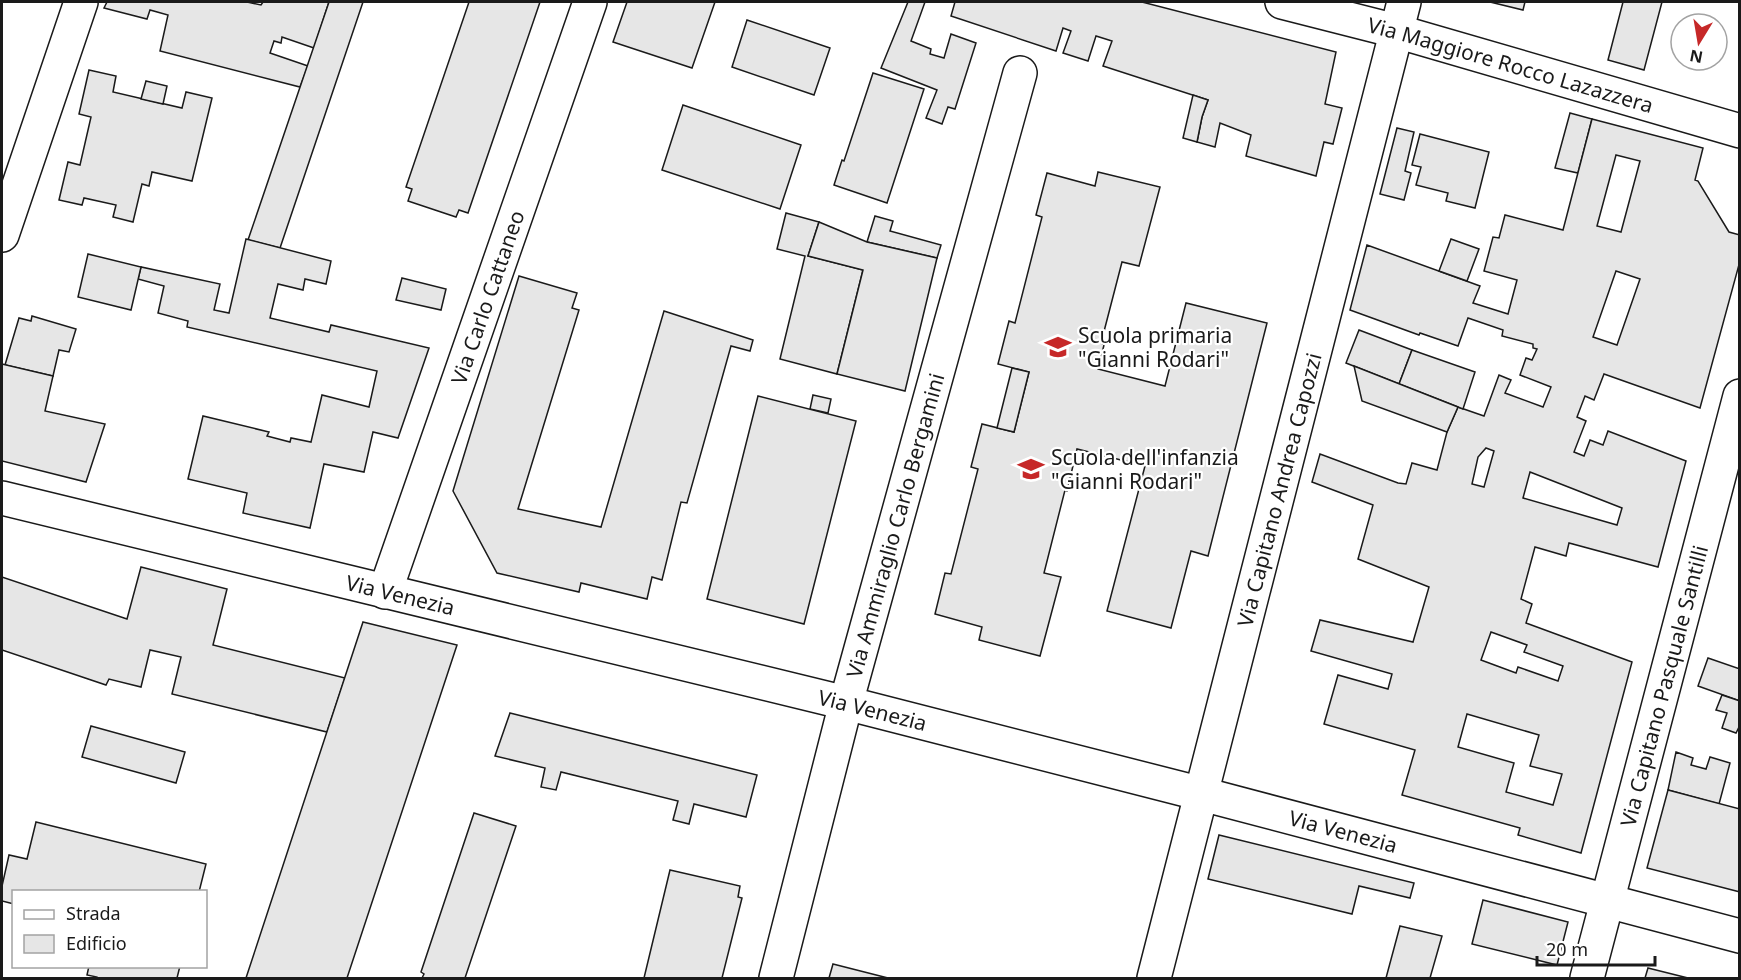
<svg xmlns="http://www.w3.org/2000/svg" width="1741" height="980" font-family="'Noto Sans',sans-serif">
<rect width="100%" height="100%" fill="#fff"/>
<!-- building -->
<g fill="#e6e6e6" stroke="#1a1a1a" stroke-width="1.5" fill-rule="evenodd">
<polygon points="107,2 247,2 261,5 263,2 329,2 314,48 282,37 281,43 274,41 270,53 308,66 300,87 160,51 168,15 150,10 147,19 104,8"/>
<polygon points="329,2 363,2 280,248 248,240"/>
<polygon points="469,2 540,2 468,213 459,210 456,217 408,201 412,189 406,187"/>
<polygon points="627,2 715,2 692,68 613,42"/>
<polygon points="908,2 925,2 911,41 931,49 930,54 944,58 951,34 976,43 955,109 948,107 942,124 926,118 937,90 881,68"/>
<polygon points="953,2 1142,2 1336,52 1325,104 1342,108 1333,144 1324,142 1316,176 1246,156 1251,135 1220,123 1215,147 1197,142 1202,117 1208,100 1103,66 1112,41 1096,36 1088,61 1063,53 1071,31 1063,28 1056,51 951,16 955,2"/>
<polygon points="1490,2 1525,2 1523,10"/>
<polygon points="1623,2 1662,2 1644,70 1608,60"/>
<polygon points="747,20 830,48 814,95 732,67"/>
<polygon points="89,70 116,76 113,92 182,108 186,92 212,98 192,181 152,172 149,186 142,184 133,222 113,217 116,205 84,198 82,205 59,200 68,162 80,165 91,117 79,114"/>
<polygon points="873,73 924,89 887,203 834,185 842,160 844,161"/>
<polygon points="146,81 167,86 163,104 141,99"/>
<polygon points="1193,95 1208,100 1202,117 1197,142 1183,138"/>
<polygon points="683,105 801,145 780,209 662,170"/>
<polygon points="1570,113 1592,119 1578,173 1555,168"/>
<path d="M1592,119L1703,148L1695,180L1698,181L1729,232L1740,235V261L1700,408L1604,374L1594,400L1585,396L1577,417L1586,421L1574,452L1584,456L1590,440L1603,445L1608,431L1686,461L1658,567L1569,543L1566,556L1535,547L1521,599L1532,604L1526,623L1632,662L1581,853L1518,835L1520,828L1402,795L1415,750L1324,724L1338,675L1388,689L1392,674L1311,651L1320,620L1413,642L1429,587L1358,559L1373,505L1312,482L1320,454L1398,483L1406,484L1412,463L1437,470L1447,432L1458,407L1484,416L1499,375L1511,380L1505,393L1543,407L1551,387L1520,375L1526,358L1532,360L1537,349L1533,348V344L1502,336L1503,330L1468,318L1458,346L1420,333L1419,335L1350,310L1367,245L1480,286L1473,303L1508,314L1517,280L1484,271L1493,237L1499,238L1505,215L1563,230ZM1616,155L1640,161L1621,232L1597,226ZM1616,271L1640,279L1617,345L1593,337ZM1486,448L1494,451L1484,487L1472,484L1478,457ZM1530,472L1622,508L1617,525L1523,498ZM1491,632L1527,645L1524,652L1563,666L1558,681L1518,667L1516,673L1481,660ZM1467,714L1539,735L1530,766L1562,774L1553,805L1506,792L1514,763L1458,747Z"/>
<polygon points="1397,128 1414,132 1405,171 1411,173 1404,200 1380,194"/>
<polygon points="1420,134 1489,152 1475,208 1446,201 1448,193 1416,185 1421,167 1412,165"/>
<polygon points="1098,172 1160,187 1139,266 1122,262 1101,343 1104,345 1098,369 1165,386 1186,303 1267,323 1208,556 1191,551 1171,628 1107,611 1145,466 1077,449 1067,491 1065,490 1044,573 1061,577 1040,656 979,640 982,627 935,614 945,573 951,574 978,469 971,467 982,424 1014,432 1029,372 998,364 1009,321 1015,323 1042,217 1036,215 1047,173 1095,186"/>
<polygon points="786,213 819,222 808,256 863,270 837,374 780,359 805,256 777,249"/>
<polygon points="875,216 893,221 890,231 941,245 937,258 867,242"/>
<polygon points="819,222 867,242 937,258 905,391 837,374 863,270 808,256"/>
<polygon points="246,239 331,261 326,284 305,279 303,290 278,284 270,318 329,332 331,325 429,348 398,438 373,432 364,472 324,464 310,528 243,513 247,493 188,479 203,416 269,432 267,436 290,442 291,438 311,442 322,395 369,407 377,371 187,327 188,321 158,313 164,286 138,279 141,267 220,284 214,310 229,313"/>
<polygon points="1451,239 1479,249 1467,281 1439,271"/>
<polygon points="88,254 141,267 131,310 78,297"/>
<polygon points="519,276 577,293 572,308 579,310 518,509 601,527 664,311 753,340 750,351 731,346 687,503 681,502 662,580 652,577 647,599 581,583 579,592 497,573 453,491"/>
<polygon points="402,278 446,289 441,310 396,300"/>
<polygon points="32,316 76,329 69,352 59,350 53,376 5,365 19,318 31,321"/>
<polygon points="1359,330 1412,350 1399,384 1346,363"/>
<polygon points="1412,350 1475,372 1463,409 1399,384"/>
<polygon points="2,364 53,376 45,411 105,424 86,482 2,461"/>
<polygon points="1354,366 1458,407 1447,432 1362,401"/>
<polygon points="1012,368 1029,372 1014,432 997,428"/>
<polygon points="813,395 831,399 828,413 810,409"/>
<polygon points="758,396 856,421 804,624 707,599"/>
<polygon points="141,567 227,589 213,645 345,678 327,732 172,694 181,657 150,650 141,687 109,679 106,685 2,650 2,577 127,619"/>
<polygon points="363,622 457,645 347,978 246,978"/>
<polygon points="1708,658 1740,669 1740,701 1698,686"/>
<polygon points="1722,695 1740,701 1740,725 1736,733 1722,728 1727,713 1716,710"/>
<polygon points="510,713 757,775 746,817 694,804 689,824 673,820 678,801 561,772 556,790 541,787 545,768 495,756"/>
<polygon points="91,726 185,752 176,783 82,757"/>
<polygon points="1676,752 1693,758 1691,765 1706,769 1710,757 1730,763 1719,804 1668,790"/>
<polygon points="1668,790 1740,809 1740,892 1647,868"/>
<polygon points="474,813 516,826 465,978 422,978 424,974 421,972"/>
<polygon points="36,822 206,864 199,892 14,892 14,904 2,901 2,886 9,855 27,859"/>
<polygon points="1219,835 1414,883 1410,898 1359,886 1352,914 1208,879"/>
<polygon points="670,870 740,886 738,897 742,898 722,978 644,978"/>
<polygon points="1483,900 1568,922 1557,965 1472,944"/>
<polygon points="1400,926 1442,936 1430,978 1386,978"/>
<polygon points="833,964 888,978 829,978"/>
<polygon points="89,966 180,966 177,978 97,978 97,977 87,975"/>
<polygon points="1648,968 1688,978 1645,978"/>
</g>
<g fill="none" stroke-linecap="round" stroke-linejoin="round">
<!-- minor casing -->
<g stroke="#1a1a1a" stroke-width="36">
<g id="minor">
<path id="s1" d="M1282,2L1396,31L1740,131"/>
<polyline points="2,235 81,2"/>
<path id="s2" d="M2,498L846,703L1202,794L1740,936"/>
<path id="s3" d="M385,592L590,2"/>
<path id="s4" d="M776,978L846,703L1020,73"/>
<path id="s5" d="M1154,978L1404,2"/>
<path id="s6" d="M1587,978L1740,396"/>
</g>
</g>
<!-- minor -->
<use href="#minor" stroke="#fff" stroke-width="33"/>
</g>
<!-- icons -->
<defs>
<g id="school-bare" transform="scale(2.07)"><path d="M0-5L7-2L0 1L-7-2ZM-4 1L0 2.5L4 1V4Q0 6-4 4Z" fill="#c62828" stroke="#fff" stroke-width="2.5" paint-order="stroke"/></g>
</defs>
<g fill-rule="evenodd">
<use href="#school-bare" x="1058" y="347"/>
<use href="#school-bare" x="1031" y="469"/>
</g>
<g text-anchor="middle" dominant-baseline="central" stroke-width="4.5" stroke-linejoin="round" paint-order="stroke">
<!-- street labels -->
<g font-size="21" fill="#1a1a1a" stroke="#fff">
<text stroke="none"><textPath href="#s1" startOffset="237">Via Maggiore Rocco Lazazzera</textPath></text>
<text stroke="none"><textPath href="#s3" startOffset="312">Via Carlo Cattaneo</textPath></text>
<text stroke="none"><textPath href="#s5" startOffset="504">Via Capitano Andrea Capozzi</textPath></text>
<text stroke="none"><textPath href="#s4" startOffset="468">Via Ammiraglio Carlo Bergamini</textPath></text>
<text stroke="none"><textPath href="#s2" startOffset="410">Via Venezia</textPath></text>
<text stroke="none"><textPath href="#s6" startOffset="302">Via Capitano Pasquale Santilli</textPath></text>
<text stroke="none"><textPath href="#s2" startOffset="896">Via Venezia</textPath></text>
<text stroke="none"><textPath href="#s2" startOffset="1382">Via Venezia</textPath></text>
</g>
<!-- poi labels -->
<g font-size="21" fill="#1a1a1a" stroke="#fff" text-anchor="start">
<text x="1078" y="335">Scuola primaria<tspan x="1078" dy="24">"Gianni Rodari"</tspan></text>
<text x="1051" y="457">Scuola dell'infanzia<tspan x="1051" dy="24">"Gianni Rodari"</tspan></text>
</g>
</g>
<!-- border -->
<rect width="1741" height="980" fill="none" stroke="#1a1a1a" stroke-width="6"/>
<!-- legend -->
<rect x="12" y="890" width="195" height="78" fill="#ffffff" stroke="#a3a3a3" stroke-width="1.5"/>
<rect x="24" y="910" width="30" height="9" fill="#ffffff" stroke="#a3a3a3" stroke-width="1.5"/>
<text x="66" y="920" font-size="18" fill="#1a1a1a">Strada</text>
<rect x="24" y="935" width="30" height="18" fill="#e6e6e6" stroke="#a3a3a3" stroke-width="1.5"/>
<text x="66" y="950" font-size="18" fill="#1a1a1a">Edificio</text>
<!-- north arrow -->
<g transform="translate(1699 42) rotate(191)"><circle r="28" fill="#ffffff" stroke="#a3a3a3" stroke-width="1.5"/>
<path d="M0-4.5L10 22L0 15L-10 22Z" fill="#c62828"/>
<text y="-9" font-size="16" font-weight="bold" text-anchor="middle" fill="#1a1a1a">N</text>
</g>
<!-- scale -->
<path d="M1537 956v9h118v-9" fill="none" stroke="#1a1a1a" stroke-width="3"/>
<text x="1546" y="956" font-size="18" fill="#1a1a1a" stroke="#ffffff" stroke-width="4.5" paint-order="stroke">20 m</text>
</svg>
